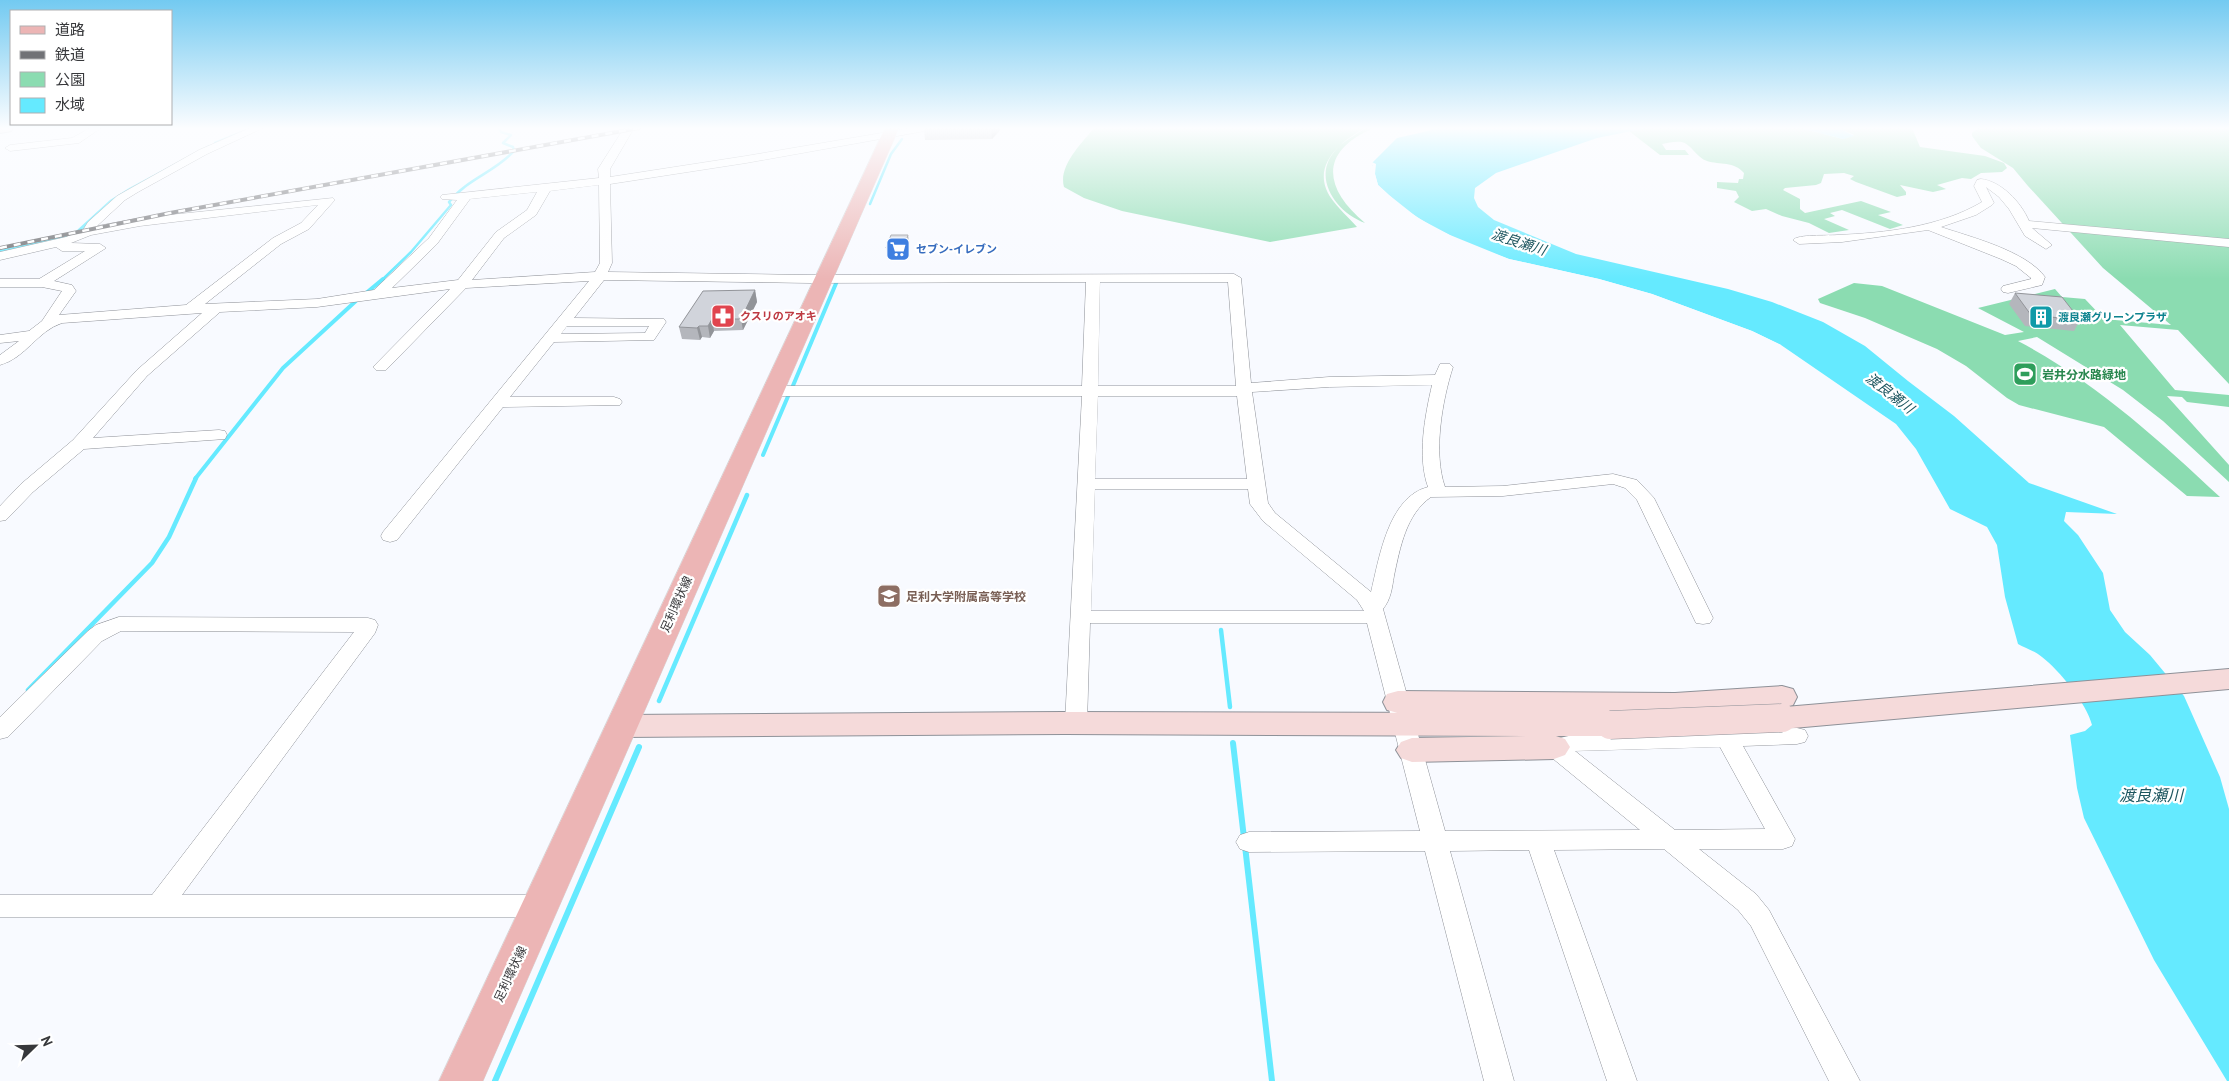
<svg xmlns="http://www.w3.org/2000/svg" width="2229" height="1081" font-family="'PT Sans','Noto Sans JP',sans-serif">
<rect width="100%" height="100%" fill="#f8faff"/>
<!-- green -->
<g fill="#8bdcb1">
<path d="M1094,128H1374C1319,151 1323,188 1365,223C1337,213 1312,179 1334,152C1342,141 1355,136 1365,128C1339,142 1310,167 1331,198C1338,208 1349,218 1357,227L1270,242L1122,211L1084,198L1064,187C1058,166 1082,143 1094,128Z"/>
<path d="M1647,128H1800L1843,139L1854,135L1839,128H1912L1920,147L1985,156L2004,163L2007,168L2002,172L1981,173L1971,179L1962,178L1937,185L1946,189L1933,192L1900,185L1906,192V195L1897,197L1856,182L1850,179L1854,176L1844,173L1824,174L1821,183L1816,185L1785,188L1783,190L1800,199V209L1805,213L1861,201L1891,212L1878,215L1903,225L1890,229L1842,210L1830,213L1835,216L1824,219L1849,230L1829,233L1809,223L1782,216L1766,209L1752,211L1734,202L1739,197L1736,191L1717,188V182L1738,183L1739,179H1743L1744,173C1734,161 1720,165 1707,161C1697,158 1691,144 1682,142C1675,141 1668,143 1662,144L1666,150H1685L1689,155H1660L1629,131Z"/>
<path d="M1978,128H2229V384L2178,330L2120,325L2175,390L2229,395V407L2187,402L2182,397L2167,396L2229,465V482L2163,421L2123,390L2037,337L2018,341C2094,381 2158,439 2220,497L2187,496L2104,427L2019,405L2007,398L1966,366L1937,349L1865,318L1820,303L1818,299L1854,283L1882,286L2005,335L2024,332L1978,308L2055,289L2062,297L2085,299L2104,319L2171,325L2103,268L2028,186L2013,168L1981,148L1972,136V133Z"/>
</g>
<!-- water -->
<g fill="#65eaff">
<path d="M1435,128H1647L1597,138L1496,173L1475,188L1474,198L1478,207L1494,220L1576,254L1728,289L1772,302L1823,322L1865,346L1908,381L1954,416L2029,483L2117,514L2066,512L2064,521L2078,535L2103,573L2110,610L2125,632L2150,655L2184,696L2220,777L2229,809V1081H2227L2154,960L2084,818L2077,788L2070,735L2085,731L2092,725C2087,704 2059,670 2042,657C2035,651 2025,648 2018,644L2005,597L1997,545L1987,527L1950,509L1916,449L1896,424L1781,345L1752,331L1652,294L1599,279L1509,259L1450,235L1418,218L1389,195L1378,185L1372,163L1397,138L1428,131Z"/>
<polygon points="1800,128 1839,128 1854,136 1843,139"/>
<polygon points="209,145 214,145 137,187 86,232 0,255 0,250 64,236 76,231 110,200 129,188"/>
</g>
<!-- pier -->
<polygon fill="#f8faff" points="1388,143 1372,162 1376,164 1375,174 1378,185 1403,208 1433,227 1468,244 1509,259 1599,279 1652,294 1752,331 1781,345 1775,345 1751,333 1633,290 1508,261 1467,246 1432,229 1401,210 1376,186 1373,175 1373,166 1370,162"/>
<g fill="none" stroke-linecap="round" stroke-linejoin="round">
<!-- stream-far3 -->
<g stroke="#65eaff" stroke-width="2.5">
<polyline points="215,143 252,128"/>
<polyline points="870,204 891,154 902,139"/>
<path d="M382,280L411,252L451,205L449,202C467,179 495,172 514,151L513,147L503,143L511,135L501,132L499,128"/>
</g>
<!-- stream-far2 -->
<g stroke="#65eaff" stroke-width="4">
<polyline points="365,294 383,279"/>
<polyline points="792,388 837,281"/>
<polyline points="763,455 789,394"/>
<polyline points="195,479 283,368 358,299"/>
</g>
<!-- stream-far1 -->
<g stroke="#65eaff" stroke-width="4.5">
<polyline points="1221,630 1230,707"/>
<polyline points="28,690 152,563 169,537 196,478"/>
<polyline points="659,701 747,495"/>
</g>
<!-- stream -->
<g stroke="#65eaff" stroke-width="6">
<polyline points="1233,743 1244,838"/>
<polyline points="1245,846 1272,1081"/>
<polyline points="495,1081 639,747"/>
</g>
<!-- street casing -->
<g stroke="#8e9198" stroke-width="1">
<g id="street">
<polygon points="90,128 101,128 79,143 10,151 5,148 10,145 72,138"/>
<path d="M250,128H263L207,154L138,192L125,200L97,226L140,218L333,198L335,200L333,202L309,229L281,244L205,304L317,299L374,290L429,238L457,200L442,199L440,197L442,195L599,178L598,169L624,128H634L610,169V177L746,156L911,128H930L925,131L746,163L610,184L612,263L608,272L811,275L1234,274L1241,278L1251,383L1329,377L1435,375L1440,364H1450L1453,367C1442,401 1433,453 1445,487L1503,486L1613,474L1637,480L1654,498L1713,618L1710,623L1703,624L1696,623L1637,500L1625,488L1613,484L1503,496L1431,497C1406,514 1400,548 1394,576C1392,588 1391,599 1383,609L1445,831L1640,830L1546,753L1542,747L1546,741L1573,735L1711,730L1701,712L1704,706L1712,704L1720,706L1733,730L1797,728L1805,730L1808,736L1805,742L1797,744L1743,746L1795,839L1792,846L1783,849H1699L1756,894L1769,910L1860,1081H1829L1751,926L1738,910L1664,849L1554,850L1637,1081H1607L1529,850L1450,851L1514,1081H1484L1425,851L1249,852L1240,849L1236,842L1240,835L1249,832L1420,831L1367,623H1090L1087,723L1084,729L1076,731L1068,729L1065,723L1082,396H772L766,394L764,391L766,388L772,386H1082L1086,282L811,283L604,280L574,318L664,319L666,322L654,340L554,342L510,397H614L620,399L622,402L620,405L503,407L397,540L390,542L383,540L381,536L383,532L589,281L466,288L386,370H376L373,367L376,364L450,289L317,307L220,312L147,376L93,438L219,430L225,431L227,435L225,439L84,449L33,492L6,520L0,521V506L21,484L73,440L137,370L202,313L62,323C37,331 26,358 0,365V355L19,341L0,343V335L29,331L42,321L62,291L42,287H0V279H39L85,251H62L56,247L0,260V252L66,237L83,230L88,222L117,196L199,150ZM599,185L600,263L595,272L472,280L504,238L536,215L550,191ZM537,192L527,210L496,232L458,280L392,288L437,244L470,199ZM318,205L301,223L273,238L186,305L59,315L76,291L72,285L54,281L106,248L100,244L71,243L91,235L140,226ZM1100,282H1228L1236,386H1098ZM567,326H649L645,333L561,334ZM1432,385C1425,416 1417,456 1428,487C1388,497 1379,559 1371,592L1275,513L1268,503L1252,392L1329,387ZM1098,396H1237L1247,479H1095ZM1095,489H1248L1250,504L1263,521L1357,600L1364,611H1091ZM1720,747L1765,829L1675,830L1575,751Z"/>
<path d="M1981,179C2001,181 2021,202 2029,221L2229,239V247L2032,228L2052,245L2046,249L2025,236L2009,209L1999,197L1986,187L1994,203L1992,205L1976,215L1941,227C1971,237 2026,251 2045,277L2042,285L2008,293L2003,292L2001,289L2003,286L2031,279V278L2016,266L2001,259L1928,230L1842,242L1799,244L1793,240C1798,234 1827,236 1837,235C1885,233 1940,227 1982,202L1974,186L1977,180Z"/>
<polygon points="119,617 368,618 375,620 378,625 375,633 182,895 541,895 550,898 554,906 550,914 541,917 0,917 0,895 152,895 354,632 121,631 102,641 8,737 0,739 0,717 88,631 96,625"/>
</g>
</g>
<!-- secondary casing -->
<g stroke="#8e9198" stroke-width="2">
<g id="secondary">
<polygon points="0,128 13,128 11,131 0,133"/>
<polygon points="2229,669 2229,689 1782,729 1771,726 1766,718 1771,710 1779,708 1675,715 1612,714 1621,717 1626,725 1621,733 1610,736 1556,736 1565,739 1570,747 1565,755 1554,759 1412,762 1401,758 1396,750 1401,742 1412,738 1528,736 1065,734 623,737 612,734 607,726 612,718 623,715 1065,712 1484,713 1398,713 1387,710 1383,702 1387,694 1398,691 1675,693 1782,686 1793,689 1797,697 1793,705 1785,707"/>
</g>
</g>
<!-- primary casing -->
<g stroke="#d7d7d8" stroke-width="1">
<polygon id="primary" points="885,128 899,128 483,1081 439,1081"/>
</g>
<!-- street -->
<use href="#street" fill="#fff" fill-rule="evenodd"/>
<!-- secondary -->
<use href="#secondary" fill="#f5dada" fill-rule="evenodd"/>
<!-- primary -->
<use href="#primary" fill="#ecb5b5" fill-rule="evenodd"/>
<!-- rail casing -->
<g stroke="#717276" stroke-width="4">
<polyline id="rail" points="0,248 170,213 639,128"/>
</g>
<!-- rail -->
<use href="#rail" stroke="#fff" stroke-width="2.5" stroke-dasharray="7" stroke-linecap="butt"/>
<!-- secondary-bridge casing -->
<g stroke="#8e9198" stroke-width="29" stroke-linecap="butt">
<polyline id="secondary-bridge" points="1610,725 1782,718"/>
</g>
<!-- secondary-bridge -->
<use href="#secondary-bridge" stroke="#f5dada" stroke-width="28"/>
</g>
<!-- wall -->
<g fill="#b4b6bc">
<polygon points="924,128 1002,128 992,139 925,140"/>
<polygon points="909,242 905,255 887,255 886,248"/>
<polygon points="755,290 757,302 743,330 714,331 710,338 702,337 700,340 682,339 679,327"/>
<polygon points="2015,293 2080,320 2074,331 2025,326 2009,304"/>
</g>
<!-- shaded-wall -->
<g fill="#929499">
<polygon points="991,128 1002,128 992,139"/>
<polygon points="908,235 909,242 905,255 904,248"/>
<polygon points="755,290 757,302 743,330 741,319"/>
<polygon points="712,319 714,331 710,338 708,326"/>
<polygon points="699,326 702,337 700,340 697,328"/>
</g>
<!-- building -->
<g fill="#d1d4db" stroke="#929499">
<polygon points="891,235 908,235 904,248 886,248"/>
<polygon points="755,290 741,319 712,319 708,326 699,326 697,328 679,327 703,291"/>
<polygon points="2015,293 2062,297 2080,320 2031,315"/>
</g>
<!-- sky -->
<linearGradient id="sky" x2="0" y2="1"><stop stop-color="#73caf1"/><stop offset="0.46" stop-color="#fcfdff"/><stop offset="1" stop-color="#fcfdff" stop-opacity="0"/></linearGradient>
<rect width="2229" height="279" fill="url(#sky)"/>
<!-- icons -->
<defs>
<g id="supermarket-square" transform="scale(1.25)"><rect x="-9" y="-9" width="18" height="18" rx="4" fill="#3f7fe0" stroke="#fff"/><path d="M-6-5.5h2.5l.6 2H6L4.5 2H-2.5L-4.4-4H-6ZM-1.5 3.2a1.3 1.3 0 1 0 .1 0ZM3 3.2a1.3 1.3 0 1 0 .1 0Z" fill="#fff"/></g>
<g id="pharmacy-square" transform="scale(1.25)"><rect x="-9" y="-9" width="18" height="18" rx="4" fill="#e0444e" stroke="#fff"/><path d="M-2-6h4v4h4v4h-4v4h-4v-4h-4v-4h4Z" fill="#fff"/></g>
<g id="building-square" transform="scale(1.25)"><rect x="-9" y="-9" width="18" height="18" rx="4" fill="#0f9aa8" stroke="#fff"/><path d="M-4-6H4V6H1V3H-1V6H-4ZM-2.5-4.3h1.7v1.8h-1.7ZM.8-4.3h1.7v1.8H.8ZM-2.5-1h1.7V.8h-1.7ZM.8-1h1.7V.8H.8Z" fill="#fff"/></g>
<g id="stadium-square" transform="scale(1.25)"><rect x="-9" y="-9" width="18" height="18" rx="4" fill="#2e9e5b" stroke="#fff"/><path d="M0-5a6.5 5 0 1 0 0 10a6.5 5 0 1 0 0-10ZM-3.5-1.8h7v3.6h-7Z" fill="#fff"/></g>
<g id="school-square" transform="scale(1.25)"><rect x="-9" y="-9" width="18" height="18" rx="4" fill="#8d6e63" stroke="#fff"/><path d="M0-5L7-2L0 1L-7-2ZM-4 1L0 2.5L4 1V4Q0 6-4 4Z" fill="#fff"/></g>
</defs>
<g fill-rule="evenodd">
<use href="#supermarket-square" x="898" y="249"/>
<use href="#pharmacy-square" x="723" y="316"/>
<use href="#building-square" x="2041" y="317"/>
<use href="#stadium-square" x="2025" y="374"/>
<use href="#school-square" x="889" y="596"/>
</g>
<g text-anchor="middle" dominant-baseline="central" stroke-width="4.5" stroke-linejoin="round" paint-order="stroke">
<!-- far-shop labels -->
<g font-size="11" font-weight="bold" fill="#366cbe" stroke="#fff" text-anchor="start">
<text x="916" y="249">セブン-イレブン</text>
</g>
<!-- far-health labels -->
<g font-size="11" font-weight="bold" fill="#be3a42" stroke="#fff" text-anchor="start">
<text x="740" y="316">クスリのアオキ</text>
</g>
<!-- far-culture labels -->
<g font-size="11" font-weight="bold" fill="#0d838f" stroke="#fff" text-anchor="start">
<text x="2058" y="317">渡良瀬グリーンプラザ</text>
</g>
<!-- leisure labels -->
<g font-size="12" font-weight="bold" fill="#27864d" stroke="#fff" text-anchor="start">
<text x="2042" y="374">岩井分水路緑地</text>
</g>
<!-- education labels -->
<g font-size="12" font-weight="bold" fill="#785e54" stroke="#fff" text-anchor="start">
<text x="906" y="596">足利大学附属高等学校</text>
</g>
<!-- street labels -->
<g font-size="12" fill="#37383b" stroke="#fff">
<text transform="translate(676 604) rotate(-66)">足利環状線</text>
<text transform="translate(510 974) rotate(-65)">足利環状線</text>
</g>
<!-- water labels -->
<g font-size="14" font-style="italic" fill="#1d565f" stroke="#fff">
<text transform="translate(1519 242) rotate(18)">渡良瀬川</text>
<text transform="translate(1890 393) rotate(38)">渡良瀬川</text>
</g>
<!-- near-water labels -->
<g font-size="16" font-style="italic" fill="#1d565f" stroke="#fff">
<text x="2151" y="795">渡良瀬川</text>
</g>
</g>
<!-- legend -->
<rect x="10" y="10" width="162" height="115" fill="#ffffff" stroke="#afafb1"/>
<rect x="20" y="26" width="25" height="8" fill="#ecb5b5" stroke="#afafb1"/>
<text x="55" y="35" font-size="15" fill="#37383b">道路</text>
<rect x="20" y="51" width="25" height="8" fill="#717276" stroke="#afafb1"/>
<text x="55" y="60" font-size="15" fill="#37383b">鉄道</text>
<rect x="20" y="72" width="25" height="15" fill="#8bdcb1" stroke="#afafb1"/>
<text x="55" y="85" font-size="15" fill="#37383b">公園</text>
<rect x="20" y="98" width="25" height="15" fill="#65eaff" stroke="#afafb1"/>
<text x="55" y="110" font-size="15" fill="#37383b">水域</text>
<!-- north arrow -->
<g transform="translate(35 1046) rotate(67)" stroke="#ffffff" stroke-width="4" paint-order="stroke">
<path d="M0-4L9 19L0 12L-9 19Z" fill="#37383b"/>
<text y="-8" font-size="14" font-weight="bold" text-anchor="middle" fill="#37383b">N</text>
</g>
</svg>
